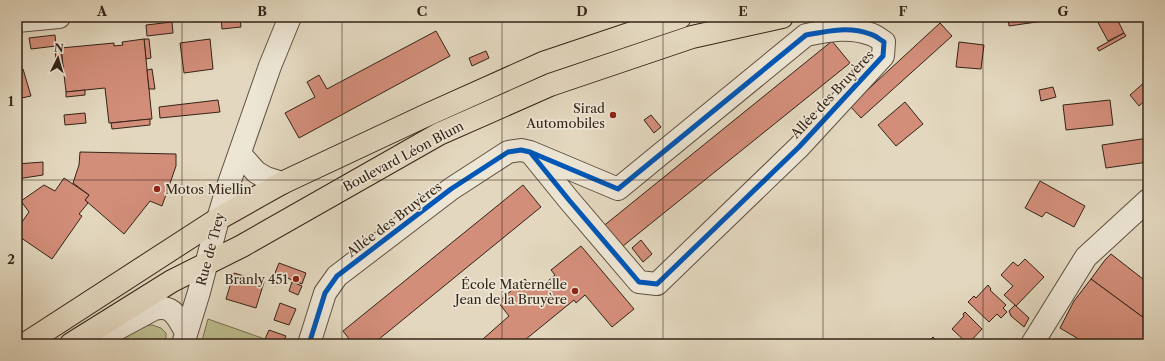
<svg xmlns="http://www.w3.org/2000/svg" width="1165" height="361" font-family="'Libre Caslon Text',serif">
<rect width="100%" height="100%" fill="#e3d8bf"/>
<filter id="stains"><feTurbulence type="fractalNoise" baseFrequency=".005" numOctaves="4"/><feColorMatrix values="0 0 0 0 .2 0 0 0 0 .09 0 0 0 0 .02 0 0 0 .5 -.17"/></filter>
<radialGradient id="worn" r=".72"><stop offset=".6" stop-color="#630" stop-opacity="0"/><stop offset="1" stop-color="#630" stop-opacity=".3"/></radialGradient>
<!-- green -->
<g fill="#bbbc8d" stroke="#787052">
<polygon points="208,319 279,344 201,344"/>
<polygon points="152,325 161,328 166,333 166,344 112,344 141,326"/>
</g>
<!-- building -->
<g fill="#d38e7a" stroke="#342317">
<polygon points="221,17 240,17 241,27 222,29"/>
<polygon points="1008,17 1056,17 1057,19 1009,26"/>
<polygon points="1095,17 1116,17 1124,33 1108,41"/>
<polygon points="172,22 173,33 147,36 146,25"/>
<polygon points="940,23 952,36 861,118 850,106"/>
<polygon points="436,31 450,56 299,138 285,113 315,97 307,82 319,75 327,89"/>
<polygon points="1124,33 1126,36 1099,51 1097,48"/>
<polygon points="55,35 56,46 31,49 29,38"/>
<polygon points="144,39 149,39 151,58 146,59"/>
<polygon points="144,39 152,119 109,123 105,88 66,92 61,48 114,43 114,46 123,45 122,42"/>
<polygon points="210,39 213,69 184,73 180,43"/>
<polygon points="832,41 850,63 618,250 601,228"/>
<polygon points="959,42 984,45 981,69 956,67"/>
<polygon points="61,48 63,68 57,69 55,49"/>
<polygon points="486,51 489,58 472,66 469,58"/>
<polygon points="23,69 31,96 17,99 17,70"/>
<polygon points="152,69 155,89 149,89 147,70"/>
<polygon points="1146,81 1148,84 1148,98 1139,106 1130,95"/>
<polygon points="1053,87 1056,97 1041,101 1039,90"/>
<polygon points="85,90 85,95 66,97 66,92"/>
<polygon points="218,100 220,112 160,118 159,107"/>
<polygon points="1110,100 1113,125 1066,130 1063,105"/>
<polygon points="905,102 923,124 896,146 878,125"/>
<polygon points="85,113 86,123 65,125 64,115"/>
<polygon points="651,115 661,127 654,133 644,120"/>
<polygon points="150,119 150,125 112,129 111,123"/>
<polygon points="1148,138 1148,162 1106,168 1102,145"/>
<polygon points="80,152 176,154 176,166 162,206 150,201 124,234 85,200 89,195 73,183 79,165"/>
<polygon points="43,162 43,175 17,179 17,164"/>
<polygon points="64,178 89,195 85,200 88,203 79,214 82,216 52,259 17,235 17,229 29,212 21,201 44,185 55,191"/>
<polygon points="1040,181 1085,206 1074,227 1046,212 1042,217 1025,208"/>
<polygon points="523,185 541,207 373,344 353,344 343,331"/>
<polygon points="641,240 652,254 643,262 632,248"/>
<polygon points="581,246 634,309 612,327 585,295 576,303 574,300 520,344 488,344 483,339 509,316 498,302 525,279 536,291 555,275 551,270"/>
<polygon points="1111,254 1148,283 1148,321 1091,279 1105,260"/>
<polygon points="1025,259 1044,277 1016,306 1004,295 1013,286 1001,275 1013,262 1018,266"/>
<polygon points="279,263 306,273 302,284 275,273"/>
<polygon points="234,273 264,282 256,308 226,299"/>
<polygon points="1091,279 1148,321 1148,344 1087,344 1060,328 1074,301"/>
<polygon points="292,282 302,286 298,295 289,291"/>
<polygon points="988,285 991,289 990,290 1006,305 1003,308 1007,312 1001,318 997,314 989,322 968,302 974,296 976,298"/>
<polygon points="280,303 296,309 289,325 274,320"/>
<polygon points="1015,305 1029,318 1024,327 1011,316 1009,311"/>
<polygon points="965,312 982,329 968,344 952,329 964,316 963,314"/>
<polygon points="269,330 286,336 282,344 279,344 265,339"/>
<polygon points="933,337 940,344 926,344"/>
</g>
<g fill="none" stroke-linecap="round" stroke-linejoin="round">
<!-- minor casing -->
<g stroke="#605041" stroke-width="24">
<g id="minor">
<polyline points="17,21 59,17"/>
<polyline points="240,154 256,172 266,178 282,183"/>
<path d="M89,344L154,309C173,304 177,317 186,332"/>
<polyline points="183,344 199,292 218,219 227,189 270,66 290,17"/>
<path d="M309,344L325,293L337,276L451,189L508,152L521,150L530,152L569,200L639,282L657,284L799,147L883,56L884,42C879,39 875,35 870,34C849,26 827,31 806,35L618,189L530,152"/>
<polyline points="1032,344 1086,257 1148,200"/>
</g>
</g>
<!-- major casing -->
<g stroke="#342317" stroke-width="24">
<g id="major">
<polyline points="25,344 218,219 282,183 429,114 543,63 680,17"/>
<polyline points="71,344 172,281 242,246 439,134 550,85 692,37 782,17"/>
</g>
</g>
<!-- minor -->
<use href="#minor" stroke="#ede6d5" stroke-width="22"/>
<!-- major -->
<use href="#major" stroke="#e3d8bf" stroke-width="22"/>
<!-- cycleway casing -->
<g stroke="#ede6d5" stroke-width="8">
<path id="cycleway" d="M309,344L325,293L337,276L451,189L508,152L521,150L530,152L569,200L639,282L657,284L799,147L883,56L884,42C879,39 875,35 870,34C849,26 827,31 806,35L618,189L530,152"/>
</g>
<!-- cycleway -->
<use href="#cycleway" stroke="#0057b8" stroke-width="5"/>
</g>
<!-- grid -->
<path fill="none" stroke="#342317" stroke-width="1" stroke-opacity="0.55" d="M182,17V344M342,17V344M502,17V344M663,17V344M823,17V344M983,17V344M17,180H1148"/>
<!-- markers -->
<g fill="#8f2418" stroke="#ede6d5" stroke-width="1.5">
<circle cx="613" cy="115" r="4"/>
<circle cx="157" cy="189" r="4"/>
<circle cx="296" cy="279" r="4"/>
<circle cx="575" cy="291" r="4"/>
</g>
<g text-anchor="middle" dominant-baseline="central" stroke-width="3.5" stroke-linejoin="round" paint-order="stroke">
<!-- street labels -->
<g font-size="13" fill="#342317" stroke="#ede6d5">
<text transform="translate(832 94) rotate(-47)">Allée des Bruyères</text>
<text transform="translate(403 156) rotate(-28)">Boulevard Léon Blum</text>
<text transform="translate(394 219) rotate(-37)">Allée des Bruyères</text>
<text transform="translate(210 249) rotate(-75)">Rue de Trey</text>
</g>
<!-- poi labels -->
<g font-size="13" fill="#342317" stroke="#ede6d5" text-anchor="end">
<text x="605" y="108">Sirad<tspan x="605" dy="15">Automobiles</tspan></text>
<text x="165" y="189" text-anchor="start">Motos Miellin</text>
<text x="288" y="279">Branly 451</text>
<text x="567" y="284">École Maternelle<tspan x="567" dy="15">Jean de la Bruyère</tspan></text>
</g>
</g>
<!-- margin -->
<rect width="1165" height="361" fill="none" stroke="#e3d8bf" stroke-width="44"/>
<!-- north arrow -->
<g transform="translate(58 58) rotate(5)" stroke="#ede6d5" stroke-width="3" paint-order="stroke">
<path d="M0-3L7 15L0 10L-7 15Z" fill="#342317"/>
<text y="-6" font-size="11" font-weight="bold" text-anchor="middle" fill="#342317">N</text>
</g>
<rect x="22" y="22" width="1121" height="317" fill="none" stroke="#342317" stroke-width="1.5"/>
<g font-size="13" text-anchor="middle" font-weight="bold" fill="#342317">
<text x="102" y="16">A</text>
<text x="262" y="16">B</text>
<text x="422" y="16">C</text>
<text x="582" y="16">D</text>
<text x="743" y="16">E</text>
<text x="903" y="16">F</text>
<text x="1063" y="16">G</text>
<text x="11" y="106">1</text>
<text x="11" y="264">2</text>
</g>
<rect width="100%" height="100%" filter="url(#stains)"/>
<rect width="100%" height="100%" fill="url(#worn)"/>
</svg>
